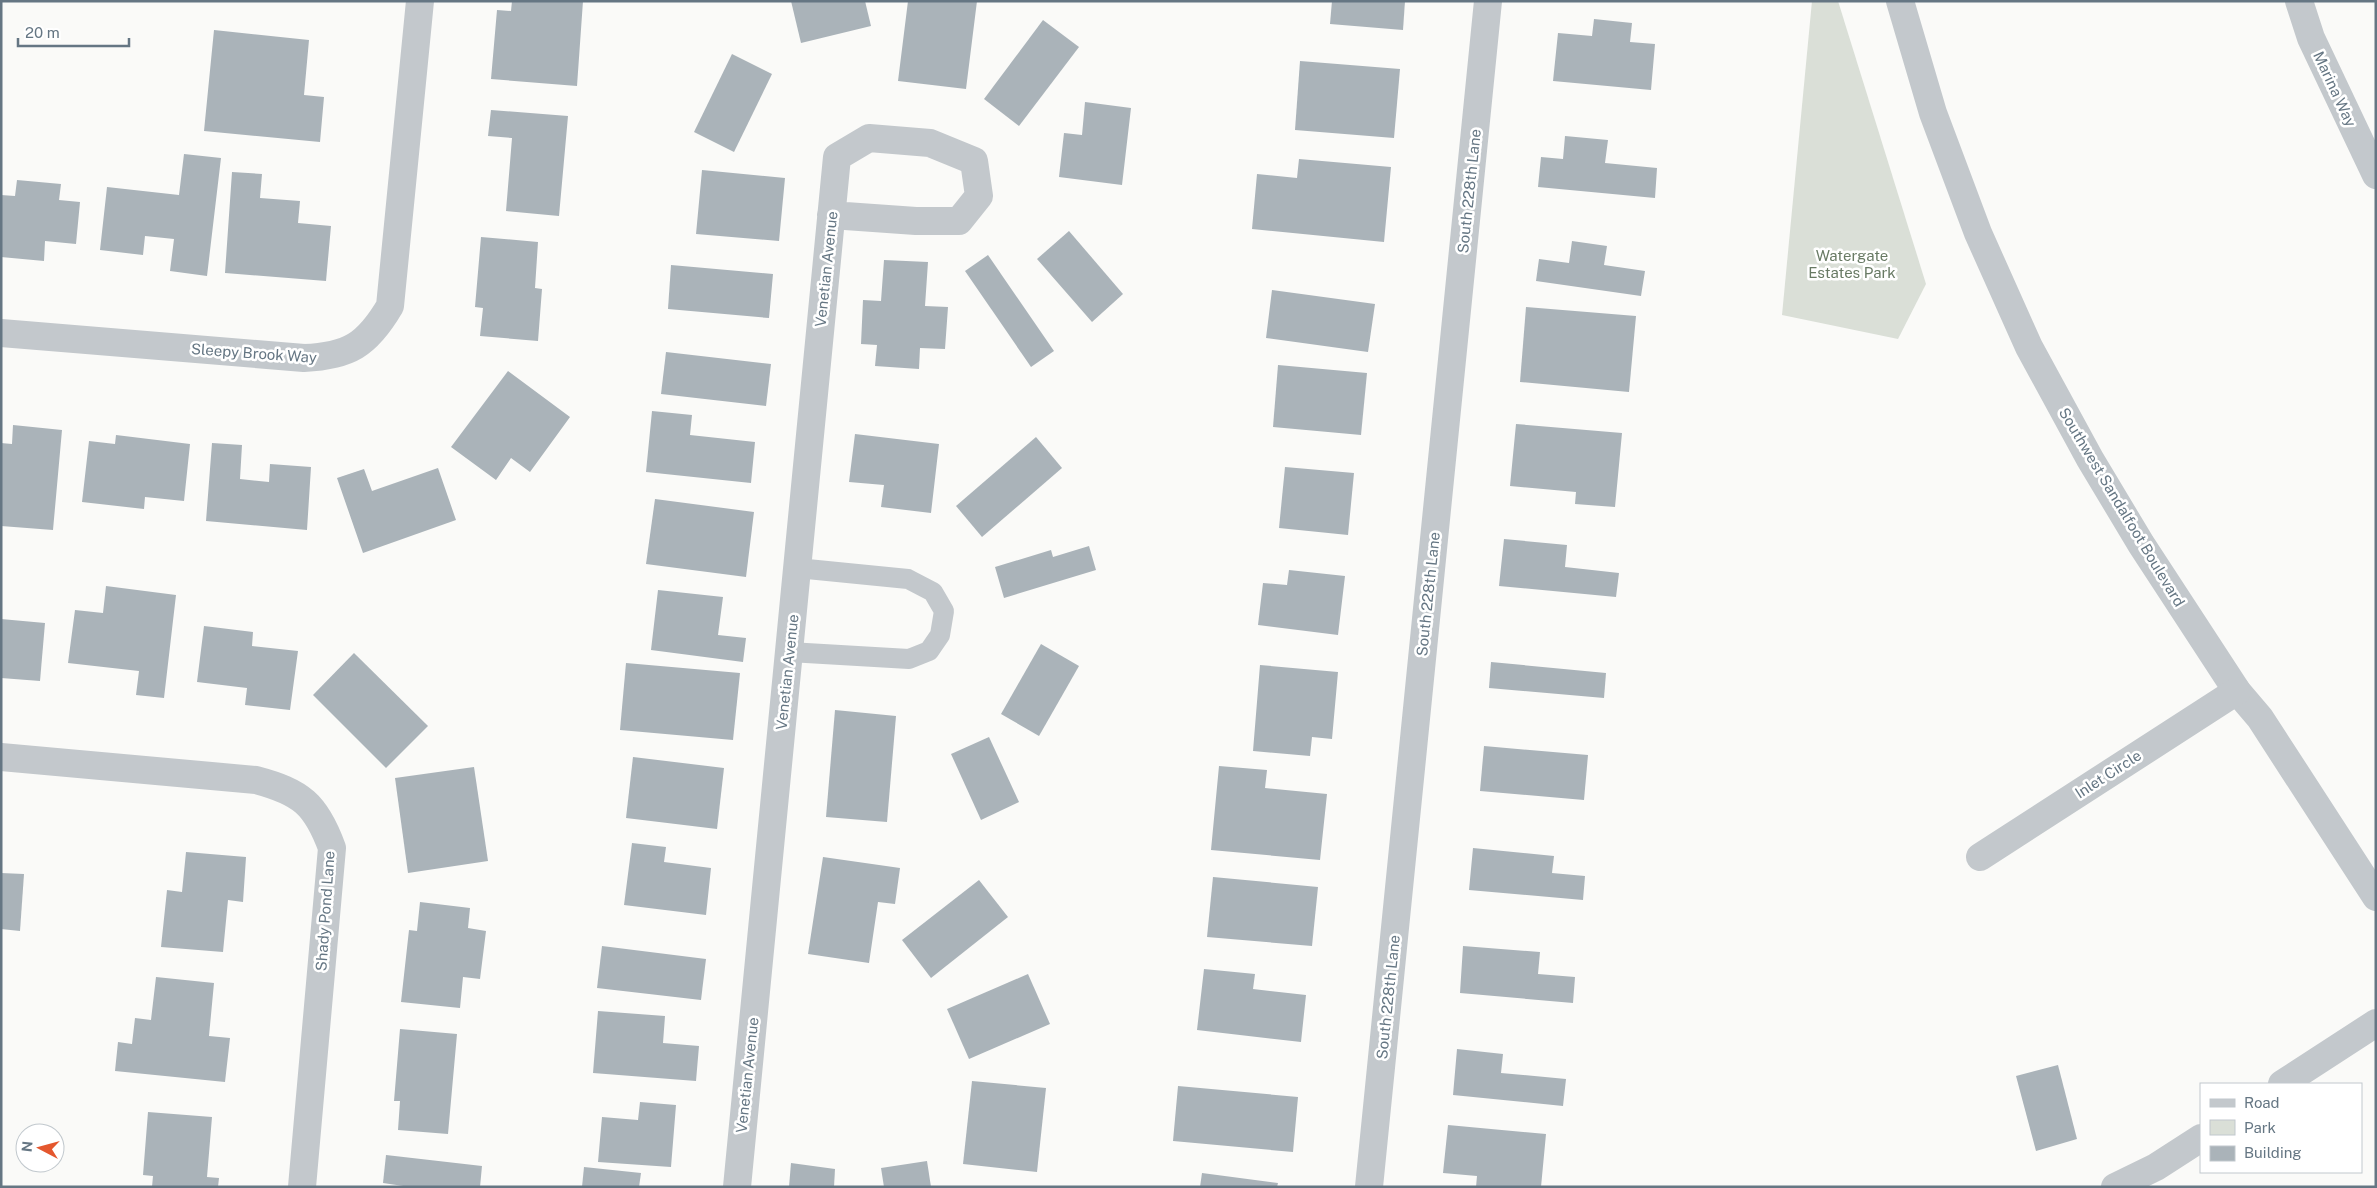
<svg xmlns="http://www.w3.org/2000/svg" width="2377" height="1188" font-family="'Public Sans',sans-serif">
<rect width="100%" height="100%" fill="#fafaf8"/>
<!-- green -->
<polygon fill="#dadfd7" points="1812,1 1838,1 1926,284 1898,339 1782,315"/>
<!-- building -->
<g fill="#aab3b9">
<polygon points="512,1 583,1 577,86 491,79 497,10 511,11"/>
<polygon points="791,1 865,1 871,26 801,43"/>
<polygon points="908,1 977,1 966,89 898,81"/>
<polygon points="1332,1 1405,1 1403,30 1330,24"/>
<polygon points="1594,19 1632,23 1630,42 1655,44 1651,90 1553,81 1558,33 1592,36"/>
<polygon points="1043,20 1079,47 1019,126 984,99"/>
<polygon points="214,30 309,40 304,95 324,97 320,142 204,131"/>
<polygon points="732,54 772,74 734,152 694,132"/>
<polygon points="1300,61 1400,69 1394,138 1295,130"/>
<polygon points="1085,102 1131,108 1122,185 1059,177 1064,133 1082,135"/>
<polygon points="491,110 568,116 559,216 506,211 512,138 488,136"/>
<polygon points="1565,136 1608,140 1605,163 1657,168 1655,198 1538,187 1541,157 1563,159"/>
<polygon points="184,154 221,158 207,276 170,271 174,239 145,236 143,255 100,250 107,187 179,195"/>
<polygon points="1299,159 1391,167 1384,242 1252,229 1257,174 1297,178"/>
<polygon points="702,170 785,178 779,241 696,234"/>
<polygon points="232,172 262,174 260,198 300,201 298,223 331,226 326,281 225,273"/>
<polygon points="17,180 61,184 59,200 80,202 76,244 45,241 44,261 1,257 1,195 15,196"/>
<polygon points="1069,231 1123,294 1092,322 1037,259"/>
<polygon points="481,237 538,242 535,288 542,289 538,341 480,336 483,308 475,307"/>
<polygon points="1572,241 1607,246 1604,265 1645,271 1641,296 1536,281 1539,259 1569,263"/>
<polygon points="988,255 1054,351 1031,367 965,271"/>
<polygon points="884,260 928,262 925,306 948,307 945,349 920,348 919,369 875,366 877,345 861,344 863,300 881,301"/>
<polygon points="671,265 773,274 769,318 668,309"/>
<polygon points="1272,290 1375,304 1368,352 1266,338"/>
<polygon points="1526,307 1636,316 1629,392 1520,382"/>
<polygon points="666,352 771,364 766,406 661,394"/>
<polygon points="1278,365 1367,373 1361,435 1273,427"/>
<polygon points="508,371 570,417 530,472 511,458 496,480 451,447"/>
<polygon points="652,411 692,415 690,435 755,442 751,483 646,472"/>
<polygon points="1516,424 1622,433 1615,507 1575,504 1576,492 1510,486"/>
<polygon points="13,425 62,430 53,530 1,526 1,443 12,444"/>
<polygon points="855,434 939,444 931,513 881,507 884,485 849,482"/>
<polygon points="116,435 190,444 184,501 145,497 144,509 82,502 89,441 115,444"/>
<polygon points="1036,437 1062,468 982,537 956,506"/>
<polygon points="212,443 242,445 240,479 269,482 270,464 311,467 307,530 206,521"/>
<polygon points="1285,467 1354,473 1348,535 1279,528"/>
<polygon points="438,468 456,520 363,553 337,478 364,469 372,491"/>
<polygon points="655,499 754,512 746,577 646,564"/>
<polygon points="1504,539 1567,545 1565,567 1619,573 1616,597 1499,586"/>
<polygon points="1089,546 1096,570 1004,598 995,567 1051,550 1053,557"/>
<polygon points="1289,570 1345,576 1338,635 1258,625 1263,583 1287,585"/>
<polygon points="106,586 176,595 164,698 136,695 139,671 68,663 75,610 103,613"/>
<polygon points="658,590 723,597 718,635 746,638 743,662 651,650"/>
<polygon points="1,619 45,623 40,681 1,678"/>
<polygon points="204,626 253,632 252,646 298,651 290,710 245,705 247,688 197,682"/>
<polygon points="1041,644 1079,666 1039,736 1001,714"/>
<polygon points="354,653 428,726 386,768 313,695"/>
<polygon points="1491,662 1606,673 1604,698 1489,688"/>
<polygon points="626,663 740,673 733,740 620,730"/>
<polygon points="1260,665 1338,672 1332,739 1312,737 1310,756 1253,751"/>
<polygon points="835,710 896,716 887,822 826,817"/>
<polygon points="989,737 1019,802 981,820 951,754"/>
<polygon points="1484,746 1588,755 1584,800 1480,791"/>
<polygon points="633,757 724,768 717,829 626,818"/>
<polygon points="1219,766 1267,770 1265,788 1327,794 1320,860 1211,850"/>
<polygon points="474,767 488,861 408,873 395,778"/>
<polygon points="632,843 666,847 664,862 711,868 706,915 624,905"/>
<polygon points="1473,848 1554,856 1552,873 1585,876 1583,900 1469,890"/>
<polygon points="186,852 246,857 243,902 228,900 223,952 161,947 167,890 182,892"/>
<polygon points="823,857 900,868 895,904 878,902 869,963 808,954"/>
<polygon points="1,873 24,874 20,931 1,929"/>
<polygon points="1213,877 1318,887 1312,946 1207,937"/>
<polygon points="979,880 1008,917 931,978 902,940"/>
<polygon points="420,902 470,908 468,928 486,931 480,979 463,977 460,1008 401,1002 409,930 417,931"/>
<polygon points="602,946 706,959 701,1000 597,988"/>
<polygon points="1463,946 1540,952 1538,974 1575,977 1573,1003 1460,993"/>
<polygon points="1204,969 1255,974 1253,989 1306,995 1301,1042 1197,1030"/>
<polygon points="1028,974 1050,1024 969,1059 947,1009"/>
<polygon points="156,977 214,983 209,1036 230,1038 225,1082 115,1071 118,1042 132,1044 135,1018 151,1020"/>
<polygon points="598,1011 665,1016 663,1043 699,1046 696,1081 593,1073"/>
<polygon points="400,1029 457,1034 448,1134 398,1130 400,1101 394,1101"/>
<polygon points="1457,1049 1503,1054 1501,1073 1566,1079 1563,1106 1453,1095"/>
<polygon points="2058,1065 2077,1139 2036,1151 2016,1076"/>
<polygon points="972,1081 1046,1088 1037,1172 963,1164"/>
<polygon points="1178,1086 1298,1097 1293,1152 1173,1141"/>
<polygon points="640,1102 676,1105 671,1167 598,1162 602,1117 638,1120"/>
<polygon points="148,1112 212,1117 207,1177 219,1178 218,1187 152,1187 153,1176 143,1175"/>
<polygon points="1448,1125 1546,1134 1541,1187 1476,1187 1477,1176 1443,1173"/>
<polygon points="386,1155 482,1166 480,1187 410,1187 383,1183"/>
<polygon points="927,1161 931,1187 884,1187 881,1168"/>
<polygon points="791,1163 835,1169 834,1187 789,1187"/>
<polygon points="584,1167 641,1173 639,1187 582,1187"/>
<polygon points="1202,1173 1278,1183 1277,1187 1200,1187"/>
</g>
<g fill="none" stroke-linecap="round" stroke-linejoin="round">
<!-- service -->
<polyline stroke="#c3c8cc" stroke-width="20" points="789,652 909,659 929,651 940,635 944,611 933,592 908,579 797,568"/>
<!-- minor -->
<g stroke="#c3c8cc" stroke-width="28">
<polyline points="1900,1 1933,113 1978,233 2029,347 2090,459 2141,544 2237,691 2260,718 2376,897"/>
<polyline points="2299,1 2311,38 2376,175"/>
<path d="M1,333L304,358C349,356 367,345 390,306L420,1"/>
<path d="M1,757L256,780C301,792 316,804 332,848L302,1187"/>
<polyline points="1980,857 2237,691"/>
<polyline points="2282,1084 2376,1023"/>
<polyline points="737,1187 837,157 869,138 930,143 974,161 979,196 959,221 916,221 831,215"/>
<polyline points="1369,1187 1488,1"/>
<polyline points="2115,1187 2156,1167 2201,1138"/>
</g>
</g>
<g text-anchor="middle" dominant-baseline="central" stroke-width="5" stroke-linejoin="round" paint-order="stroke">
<!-- street labels -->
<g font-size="15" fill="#657683" stroke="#fff">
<text transform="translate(2335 89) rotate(65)">Marina Way</text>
<text transform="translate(1469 191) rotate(-84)">South 228th Lane</text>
<text transform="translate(826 269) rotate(-84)">Venetian Avenue</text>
<text transform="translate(254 353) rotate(4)">Sleepy Brook Way</text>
<text transform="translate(2122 507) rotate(59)">Southwest Sandalfoot Boulevard</text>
<text transform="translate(1428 594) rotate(-84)">South 228th Lane</text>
<text transform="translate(787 672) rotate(-84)">Venetian Avenue</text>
<text transform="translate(2108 774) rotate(-33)">Inlet Circle</text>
<text transform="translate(325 911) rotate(-86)">Shady Pond Lane</text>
<text transform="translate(1388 997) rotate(-84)">South 228th Lane</text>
<text transform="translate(747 1075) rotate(-84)">Venetian Avenue</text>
</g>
<!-- park labels -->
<g font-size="15" fill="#687a64" stroke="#fff">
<text x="1852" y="255">Watergate<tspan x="1852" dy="17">Estates Park</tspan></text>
</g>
</g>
<!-- border -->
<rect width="2377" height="1188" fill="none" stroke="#657683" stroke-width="5"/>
<!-- legend -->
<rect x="2200" y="1083" width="162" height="90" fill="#ffffff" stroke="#c1c8cd"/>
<rect x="2210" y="1099" width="25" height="8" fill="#c3c8cc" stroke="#c1c8cd"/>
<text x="2244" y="1108" font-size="15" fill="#657683">Road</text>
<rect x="2210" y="1120" width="25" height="15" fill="#dadfd7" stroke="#c1c8cd"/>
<text x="2244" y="1133" font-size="15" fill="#657683">Park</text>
<rect x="2210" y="1146" width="25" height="15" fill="#aab3b9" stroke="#c1c8cd"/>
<text x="2244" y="1158" font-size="15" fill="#657683">Building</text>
<!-- north arrow -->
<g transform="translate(40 1148) rotate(276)"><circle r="24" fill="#ffffff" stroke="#c1c8cd"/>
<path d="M0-4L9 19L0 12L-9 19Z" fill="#e4572e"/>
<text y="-8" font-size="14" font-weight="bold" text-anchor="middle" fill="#657683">N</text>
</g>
<!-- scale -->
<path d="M18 38v8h111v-8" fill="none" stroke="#657683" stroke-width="2.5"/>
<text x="25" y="38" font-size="15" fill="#657683" stroke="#ffffff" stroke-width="4" paint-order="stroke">20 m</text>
</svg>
